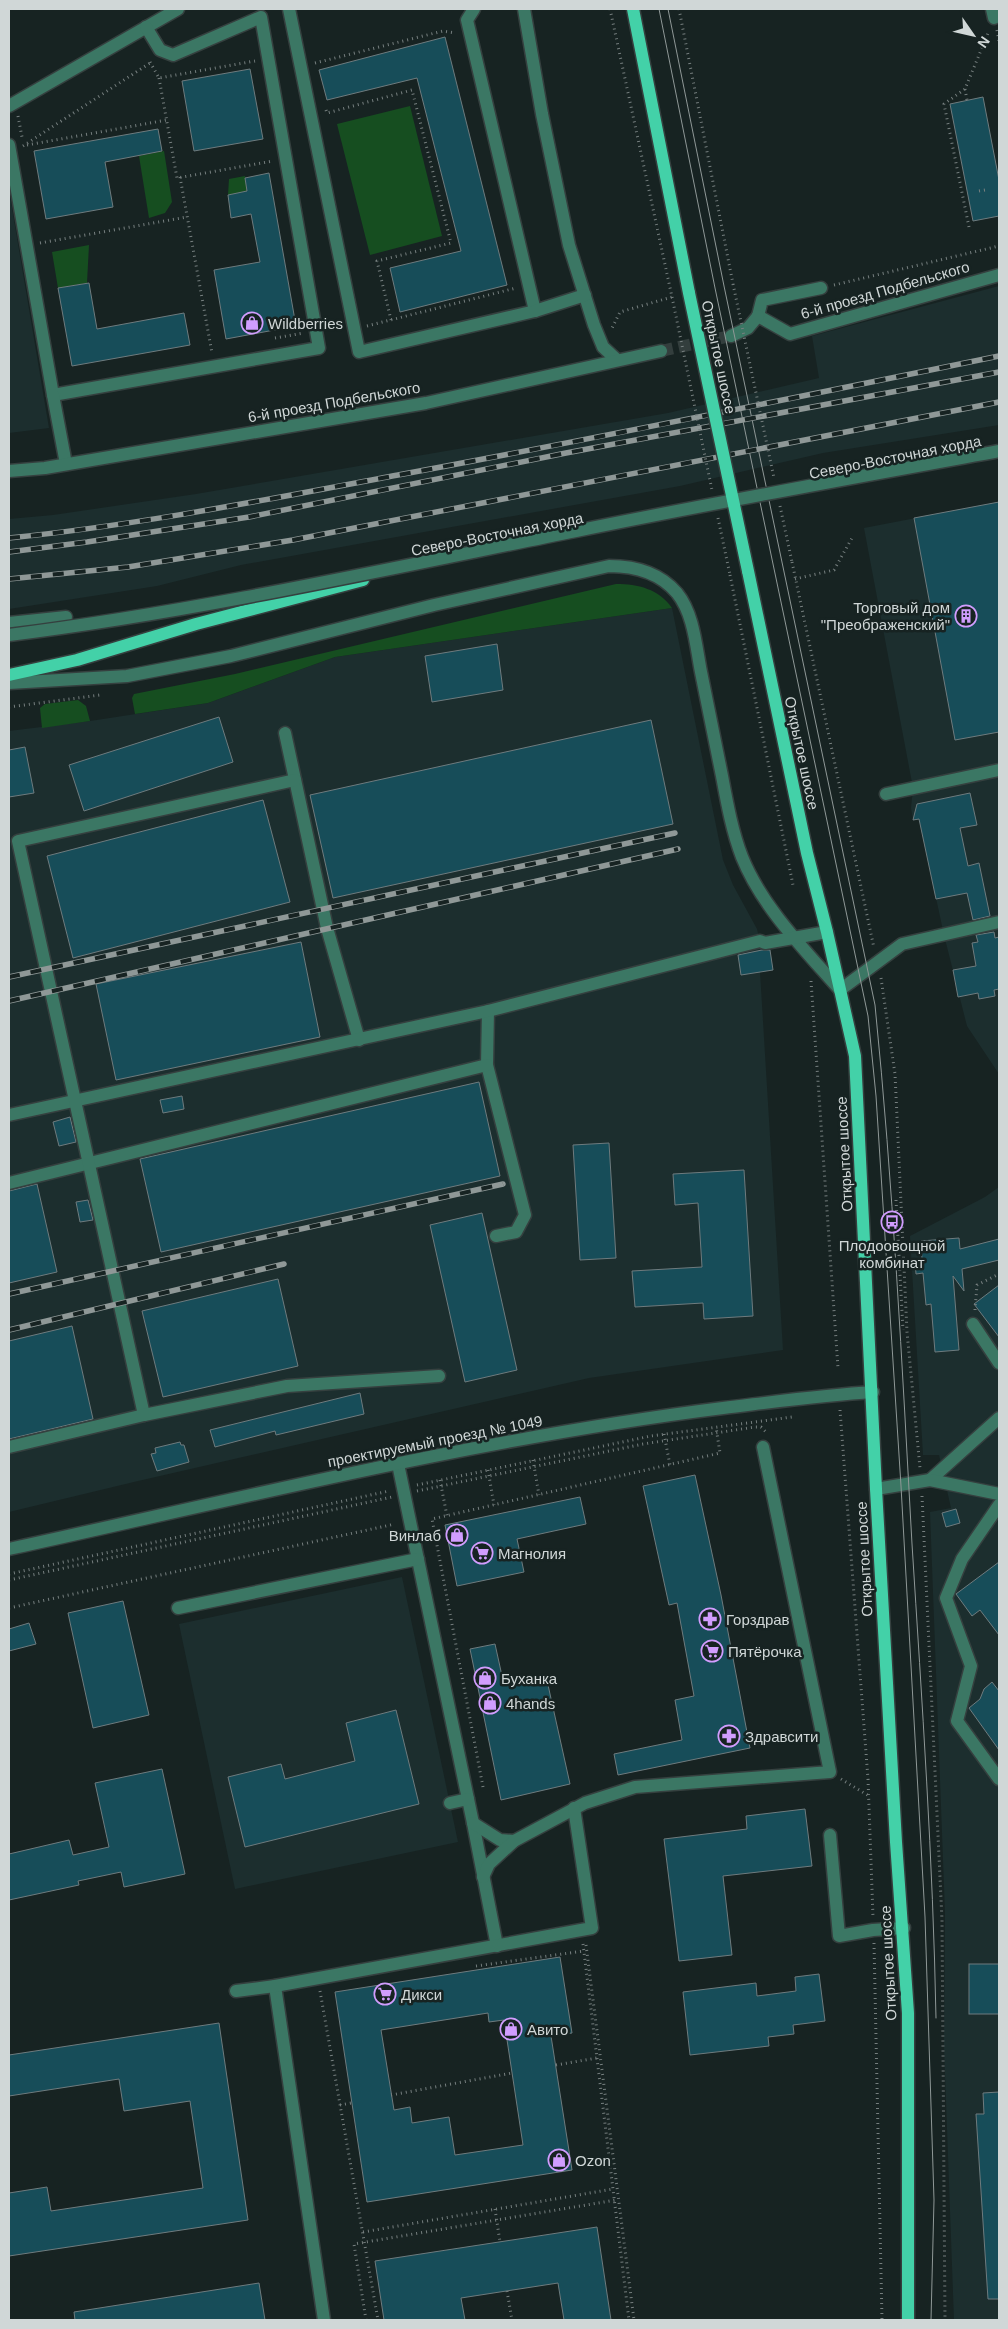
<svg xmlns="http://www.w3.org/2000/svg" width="1008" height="2329" font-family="Helvetica,sans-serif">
<rect width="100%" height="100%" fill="#172322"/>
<!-- built -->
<g fill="#1c2e2e">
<polygon points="9,190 49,428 9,433"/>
<polygon points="999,286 999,425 823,453 680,486 241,565 157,586 9,609 9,519 53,515 196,494 668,413 819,378 812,336"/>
<polygon points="999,502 999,1074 967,1026 944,935 919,819 913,820 911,808 913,788 864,528"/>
<polygon points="672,608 723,860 733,885 757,929 762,950 769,949 773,970 760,972 783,1350 589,1378 138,1481 9,1512 9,731 90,721 208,703 335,657"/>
<polygon points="999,1187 999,2320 954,2320 944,2046 945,1913 930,1512 951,1508 939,1455 923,1455 910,1236 985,1197"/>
<polygon points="402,1577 458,1842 235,1889 179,1624"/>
</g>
<!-- green -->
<g fill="#164e20">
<polygon points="410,106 442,236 370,255 337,124"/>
<polygon points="164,151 172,202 165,213 149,218 139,156"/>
<polygon points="245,176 247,191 228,195 229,179"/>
<polygon points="89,245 87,283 58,288 52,252"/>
<path d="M616,584C638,584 659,589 672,608L335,657L208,703L135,714L132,698L134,694L235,674Z"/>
<polygon points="78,700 86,706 90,721 42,728 40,708 45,704"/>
</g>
<!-- building -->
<g fill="#174d59" stroke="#6e7b7e" fill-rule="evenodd">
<polygon points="445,37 507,285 400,312 390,268 461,251 417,78 327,100 319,70"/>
<polygon points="250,69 263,139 194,151 182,81"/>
<polygon points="983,97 999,180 999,216 973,221 950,104"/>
<polygon points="158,129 162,151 105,162 113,207 46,219 34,151"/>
<polygon points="269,173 296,326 226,339 214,270 260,262 251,214 231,218 228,195 247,191 245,178"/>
<polygon points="89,283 97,329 184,313 190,345 72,366 58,288"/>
<polygon points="999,502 999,732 955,740 914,518"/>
<polygon points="497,644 503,690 432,702 425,656"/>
<polygon points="219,717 233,762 84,811 69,765"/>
<polygon points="651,720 673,824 333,898 310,795"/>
<polygon points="25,747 34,793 9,797 9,750"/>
<polygon points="970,793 977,825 960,828 968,866 979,863 990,916 973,920 967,893 936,899 919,819 913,820 917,804"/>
<polygon points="263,800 290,902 73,958 47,856"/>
<polygon points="994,932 995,938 999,937 999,989 994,990 995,996 979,999 978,993 958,997 953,970 976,966 972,943 978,942 976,935"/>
<polygon points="301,942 320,1037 116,1080 96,984"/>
<polygon points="762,950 770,950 773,970 741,975 738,955"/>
<polygon points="479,1082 500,1176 161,1252 140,1159"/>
<polygon points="182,1096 184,1109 163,1113 160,1100"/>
<polygon points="70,1117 76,1142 59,1146 53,1122"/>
<polygon points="609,1143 616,1258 580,1260 573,1145"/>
<polygon points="744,1170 753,1316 704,1319 703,1303 635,1307 632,1271 702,1267 698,1203 675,1205 673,1174"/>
<polygon points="37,1184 57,1272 9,1283 9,1191"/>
<polygon points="88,1200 93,1220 80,1222 76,1202"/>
<polygon points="482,1213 517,1370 465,1382 430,1225"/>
<polygon points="959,1238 960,1249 999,1239 999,1260 962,1269 964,1291 953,1276 959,1350 935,1352 931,1304 926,1305 923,1273 916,1274 915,1260 922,1259 921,1241"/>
<polygon points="278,1279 298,1366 163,1397 142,1311"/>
<polygon points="999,1285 999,1337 974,1304"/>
<polygon points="72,1326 93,1419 9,1439 9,1341"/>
<polygon points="360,1393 364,1414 276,1435 275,1431 215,1447 210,1430"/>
<polygon points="180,1442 181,1445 184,1445 189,1462 157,1471 151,1454 156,1453 155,1448"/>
<polygon points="695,1475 721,1595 750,1748 618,1775 614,1754 682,1740 675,1700 694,1696 677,1603 669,1605 643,1486"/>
<polygon points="580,1497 586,1524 517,1539 524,1572 457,1586 445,1525"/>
<polygon points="956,1509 960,1523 946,1527 942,1513"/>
<polygon points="999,1562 999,1635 980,1610 972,1616 956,1594"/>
<polygon points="123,1601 149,1715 93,1728 68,1613"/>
<polygon points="29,1623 36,1644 9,1651 9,1629"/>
<polygon points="495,1644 504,1685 546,1676 570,1784 501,1800 470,1649"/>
<polygon points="992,1682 999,1691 999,1750 969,1708 980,1699 984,1689"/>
<polygon points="396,1710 419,1804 245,1847 228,1777 281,1764 285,1779 355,1761 346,1723"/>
<polygon points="162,1769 185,1874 124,1887 121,1872 78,1881 79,1885 9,1900 9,1854 69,1840 73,1855 109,1847 95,1783"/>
<polygon points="805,1809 812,1866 723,1876 732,1955 679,1961 664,1839 747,1829 746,1816"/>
<path d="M560,1957L572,2033L551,2036L572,2170L367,2202L335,1992ZM488,2013L489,2022L504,2020L523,2145L455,2155L449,2117L412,2123L410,2107L394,2110L381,2030Z"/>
<rect x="969" y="1964" width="30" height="50"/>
<polygon points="819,1974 825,2021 793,2025 794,2034 768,2037 769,2046 690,2055 683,1992 756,1983 757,1996 796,1991 795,1977"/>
<polygon points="219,2023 248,2220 9,2256 9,2193 47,2187 51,2211 203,2188 190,2101 124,2111 119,2079 9,2096 9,2055"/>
<polygon points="999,2092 999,2299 988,2299 976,2114 984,2114 983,2093"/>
<polygon points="597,2227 611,2320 564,2320 558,2283 461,2298 465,2320 384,2320 375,2261"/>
<polygon points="259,2283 265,2320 75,2320 74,2312"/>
</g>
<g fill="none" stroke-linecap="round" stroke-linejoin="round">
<!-- minor-tunnel -->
<polyline stroke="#333e3d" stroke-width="12" stroke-dasharray="12 6" stroke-linecap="butt" points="661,351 731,336"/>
<!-- minor casing -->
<g stroke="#35403f" stroke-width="15">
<g id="minor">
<polyline points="289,9 359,352 535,311 467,20 474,9"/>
<polyline points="524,9 542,114 569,245 594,325 603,347 617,360"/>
<polyline points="992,9 994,18"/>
<polyline points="9,106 178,9"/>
<polyline points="9,145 53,395 319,348 261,17 173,55 160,50 146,27"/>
<polyline points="535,311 585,295"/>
<polyline points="758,316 790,334 999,275"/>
<polyline points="758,316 762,300 821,288"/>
<polyline points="731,336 748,328 758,316"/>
<polyline points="53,395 66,464"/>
<polyline points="9,471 45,468 426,403 661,351"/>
<polyline points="9,623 66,617"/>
<path d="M9,683L127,676L231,656L434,605L609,566C634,566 660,573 677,593C694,614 696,647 701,672C708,707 715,741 722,776C727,803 732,831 742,857C762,907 805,950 840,990L902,944L999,922"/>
<polyline points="285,733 327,928 359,1040"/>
<polyline points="886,794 999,770"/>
<polyline points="488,1011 487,1065 525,1215 516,1232 496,1236"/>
<polyline points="9,1115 488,1011 760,941 765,943 827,932"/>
<polyline points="9,1183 487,1065"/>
<polyline points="973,1324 999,1363"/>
<polyline points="144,1415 18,841 295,780"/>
<polyline points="9,1447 144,1415 287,1386 439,1376"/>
<polyline points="398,1464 473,1823 497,1946"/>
<polyline points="930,1480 999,1418"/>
<polyline points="876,1489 930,1480 999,1494"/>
<polyline points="999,1505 962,1559 946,1598 971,1666 957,1721 999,1779"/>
<path d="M9,1549C246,1497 482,1438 723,1408C773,1402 823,1395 873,1392"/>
<polyline points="178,1608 418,1559"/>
<polyline points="450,1803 468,1799"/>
<polyline points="473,1823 500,1840 514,1841"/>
<polyline points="830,1835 839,1936 873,1930 904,1928"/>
<polyline points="483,1877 489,1864 514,1841 585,1803 635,1787 830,1772 763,1447"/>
<polyline points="275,1986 324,2320"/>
<polyline points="236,1991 275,1986 592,1928 574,1808"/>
</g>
</g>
<!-- major casing -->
<g stroke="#35403f" stroke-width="15">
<g id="major">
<polyline points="633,9 689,293"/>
<polyline points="748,571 807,853 827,932 855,1056 876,1489 896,1842 908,2013 908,2320"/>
<polyline points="9,675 77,660 196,624 363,580"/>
</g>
</g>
<!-- path -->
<g stroke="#767f7f" stroke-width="3" stroke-dasharray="1 4" stroke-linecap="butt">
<polyline points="610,9 672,297 620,312 612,328"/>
<polyline points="679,9 733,284"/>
<polyline points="997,30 999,41"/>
<polyline points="150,62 159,78 255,61"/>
<polyline points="315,63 443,31 455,33"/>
<polyline points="159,78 177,178 273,161"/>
<polyline points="965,89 967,100"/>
<polyline points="326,110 327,113 412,90 451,243 377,261 391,320"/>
<polyline points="18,116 22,137"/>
<polyline points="27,145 167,120"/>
<polyline points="23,146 150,63"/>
<polyline points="180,177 212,353"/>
<polyline points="979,191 985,190"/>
<polyline points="969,227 944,104 965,89 989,31"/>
<polyline points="40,243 187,217"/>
<polyline points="834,285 999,246"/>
<polyline points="367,326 516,288"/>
<polyline points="275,338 304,333"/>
<polyline points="792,562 874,948"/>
<polyline points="730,575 793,885"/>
<polyline points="795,579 834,570 852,538"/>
<polyline points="9,707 100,695"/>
<polyline points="881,978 895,1074 907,1332 920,1468"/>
<polyline points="811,981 838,1368"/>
<polyline points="896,1200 903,1330"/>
<polyline points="975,1310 977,1285 999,1274"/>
<polyline points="840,1410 868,1779 873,1917"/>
<polyline points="664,1434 670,1465"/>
<polyline points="533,1460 539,1495"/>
<polyline points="488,1470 494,1505"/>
<polyline points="440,1480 447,1516"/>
<polyline points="417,1485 651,1436 792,1417"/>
<polyline points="417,1491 643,1444 755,1427 761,1427 766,1432"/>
<polyline points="922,1496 942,1920 945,2320"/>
<polyline points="9,1574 389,1491"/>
<polyline points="9,1580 392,1497"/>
<polyline points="9,1608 395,1524"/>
<polyline points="841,1779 869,1796"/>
<polyline points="483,1787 432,1519 720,1453 716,1427"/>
<polyline points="874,1943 882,2320"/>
<polyline points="583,1944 629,2320"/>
<polyline points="586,1945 634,2320"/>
<polyline points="476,1966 584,1951"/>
<polyline points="320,1991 378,2320"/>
<polyline points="556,2065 597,2058"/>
<polyline points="391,2095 512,2073"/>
<polyline points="340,2105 351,2103"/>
<polyline points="495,2209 500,2242"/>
<polyline points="363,2232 613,2189"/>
<polyline points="507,2291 512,2320"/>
<polyline points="366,2320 354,2244 616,2200"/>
</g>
<!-- minor -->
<use href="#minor" stroke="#3b7764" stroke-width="12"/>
<!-- major -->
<use href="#major" stroke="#43d1a8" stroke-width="12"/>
<!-- tram -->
<g stroke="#8f9897" stroke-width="1">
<polyline points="659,9 715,288 868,1016 876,1096 901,1486 925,1917 934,2200 931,2320"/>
<path d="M668,9L724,286L875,1005C893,1184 902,1364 912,1544C922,1702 933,1860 936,2018"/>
</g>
<!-- rail casing -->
<g stroke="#8f9897" stroke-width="5.5">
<g id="rail">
<path d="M9,538C140,525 269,499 398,475C599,438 799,397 999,356"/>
<polyline points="9,552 87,542 249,517 566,453 999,372"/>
<polyline points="9,579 128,567 293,540 999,402"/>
<polyline points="9,977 675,833"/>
<polyline points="9,1001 678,849"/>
<polyline points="9,1294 503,1184"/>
<polyline points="9,1330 284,1264"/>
</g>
</g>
<!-- rail -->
<use href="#rail" stroke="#172322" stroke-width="4" stroke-dasharray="11" stroke-linecap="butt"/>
<!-- minor-bridge casing -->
<g stroke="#35403f" stroke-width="15" stroke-linecap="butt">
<path id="minor-bridge" d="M9,635C199,611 388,569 576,531C717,502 858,477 999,451"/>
</g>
<!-- major-bridge casing -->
<g stroke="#35403f" stroke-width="15" stroke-linecap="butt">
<polyline id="major-bridge" points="689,293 748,571"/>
</g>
<!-- path-bridge -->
<g stroke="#767f7f" stroke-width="3" stroke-dasharray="1 4" stroke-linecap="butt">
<polyline points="733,284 774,478"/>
<polyline points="672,297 712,490"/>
<polyline points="780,506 792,562"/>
<polyline points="718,518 730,575"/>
</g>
<!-- minor-bridge -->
<use href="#minor-bridge" stroke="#3b7764" stroke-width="12"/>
<!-- major-bridge -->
<use href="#major-bridge" stroke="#43d1a8" stroke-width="12"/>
</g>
<!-- icons -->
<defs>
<g id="shop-ring" transform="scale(1.125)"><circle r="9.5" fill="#172322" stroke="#d19dfe" stroke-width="1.5"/><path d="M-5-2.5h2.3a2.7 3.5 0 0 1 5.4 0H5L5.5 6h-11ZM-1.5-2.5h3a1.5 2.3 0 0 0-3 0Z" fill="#d19dfe"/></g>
<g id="building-ring" transform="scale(1.125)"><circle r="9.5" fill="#172322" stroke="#d19dfe" stroke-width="1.5"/><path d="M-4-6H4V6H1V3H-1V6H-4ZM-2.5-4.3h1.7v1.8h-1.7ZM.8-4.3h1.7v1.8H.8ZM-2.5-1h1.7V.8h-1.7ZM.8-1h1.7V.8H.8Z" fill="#d19dfe"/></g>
<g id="bus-ring" transform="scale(1.125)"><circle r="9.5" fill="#172322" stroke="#d19dfe" stroke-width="1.5"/><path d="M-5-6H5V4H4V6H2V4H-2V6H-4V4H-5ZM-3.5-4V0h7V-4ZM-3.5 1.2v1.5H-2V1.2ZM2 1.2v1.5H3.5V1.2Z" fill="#d19dfe"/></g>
<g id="supermarket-ring" transform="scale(1.125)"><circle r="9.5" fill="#172322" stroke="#d19dfe" stroke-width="1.5"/><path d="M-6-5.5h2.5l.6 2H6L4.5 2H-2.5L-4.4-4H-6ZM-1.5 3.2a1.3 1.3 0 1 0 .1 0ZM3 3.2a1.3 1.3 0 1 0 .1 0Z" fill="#d19dfe"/></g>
<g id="pharmacy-ring" transform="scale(1.125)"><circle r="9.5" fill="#172322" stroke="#d19dfe" stroke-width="1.5"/><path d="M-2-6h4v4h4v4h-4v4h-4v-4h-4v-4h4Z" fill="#d19dfe"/></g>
</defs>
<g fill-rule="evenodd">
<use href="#shop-ring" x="252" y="323"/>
<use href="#building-ring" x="966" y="616"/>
<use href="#bus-ring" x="892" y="1222"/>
<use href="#shop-ring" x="457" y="1535"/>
<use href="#supermarket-ring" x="482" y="1553"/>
<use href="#pharmacy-ring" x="710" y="1619"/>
<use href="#supermarket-ring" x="712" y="1651"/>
<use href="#shop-ring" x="485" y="1678"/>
<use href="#shop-ring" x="490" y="1703"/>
<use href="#pharmacy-ring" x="729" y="1736"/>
<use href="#supermarket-ring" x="385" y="1994"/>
<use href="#shop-ring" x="511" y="2029"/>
<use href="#shop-ring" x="559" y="2160"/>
</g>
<g text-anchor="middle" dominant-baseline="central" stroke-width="5" stroke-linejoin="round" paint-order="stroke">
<!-- street labels -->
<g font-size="15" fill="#d0d7d7" stroke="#172322">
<text transform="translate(885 290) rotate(-16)">6-й проезд Подбельского</text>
<text transform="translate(719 357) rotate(78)">Открытое шоссе</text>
<text transform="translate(334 402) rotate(-10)">6-й проезд Подбельского</text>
<text transform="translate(895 457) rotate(-11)">Северо-Восточная хорда</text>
<text transform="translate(497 534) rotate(-11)">Северо-Восточная хорда</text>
<text transform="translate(802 753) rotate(78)">Открытое шоссе</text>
<text transform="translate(844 1154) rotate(-93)">Открытое шоссе</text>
<text transform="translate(435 1441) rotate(-11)">проектируемый проезд № 1049</text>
<text transform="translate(864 1559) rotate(-93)">Открытое шоссе</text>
<text transform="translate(888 1963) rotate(-93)">Открытое шоссе</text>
</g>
<!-- poi labels -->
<g font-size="15" fill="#d0d7d7" stroke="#172322" text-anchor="start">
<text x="268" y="323">Wildberries</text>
<text x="950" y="607" text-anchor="end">Торговый дом<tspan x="950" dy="17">"Преображенский"</tspan></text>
<text x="892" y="1245" text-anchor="middle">Плодоовощной<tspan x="892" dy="17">комбинат</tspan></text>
<text x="441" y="1535" text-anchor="end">Винлаб</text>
<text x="498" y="1553">Магнолия</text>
<text x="726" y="1619">Горздрав</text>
<text x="728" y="1651">Пятёрочка</text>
<text x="501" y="1678">Буханка</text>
<text x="506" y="1703">4hands</text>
<text x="745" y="1736">Здравсити</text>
<text x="401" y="1994">Дикси</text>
<text x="527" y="2029">Авито</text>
<text x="575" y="2160">Ozon</text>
</g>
</g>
<!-- border -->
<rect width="1008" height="2329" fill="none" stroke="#d0d7d7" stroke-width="20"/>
<!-- north arrow -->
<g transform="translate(973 35) rotate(124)" stroke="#172322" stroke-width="4" paint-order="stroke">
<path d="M0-4L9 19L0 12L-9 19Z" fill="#d0d7d7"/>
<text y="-8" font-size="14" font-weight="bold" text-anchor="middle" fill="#d0d7d7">N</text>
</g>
</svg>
